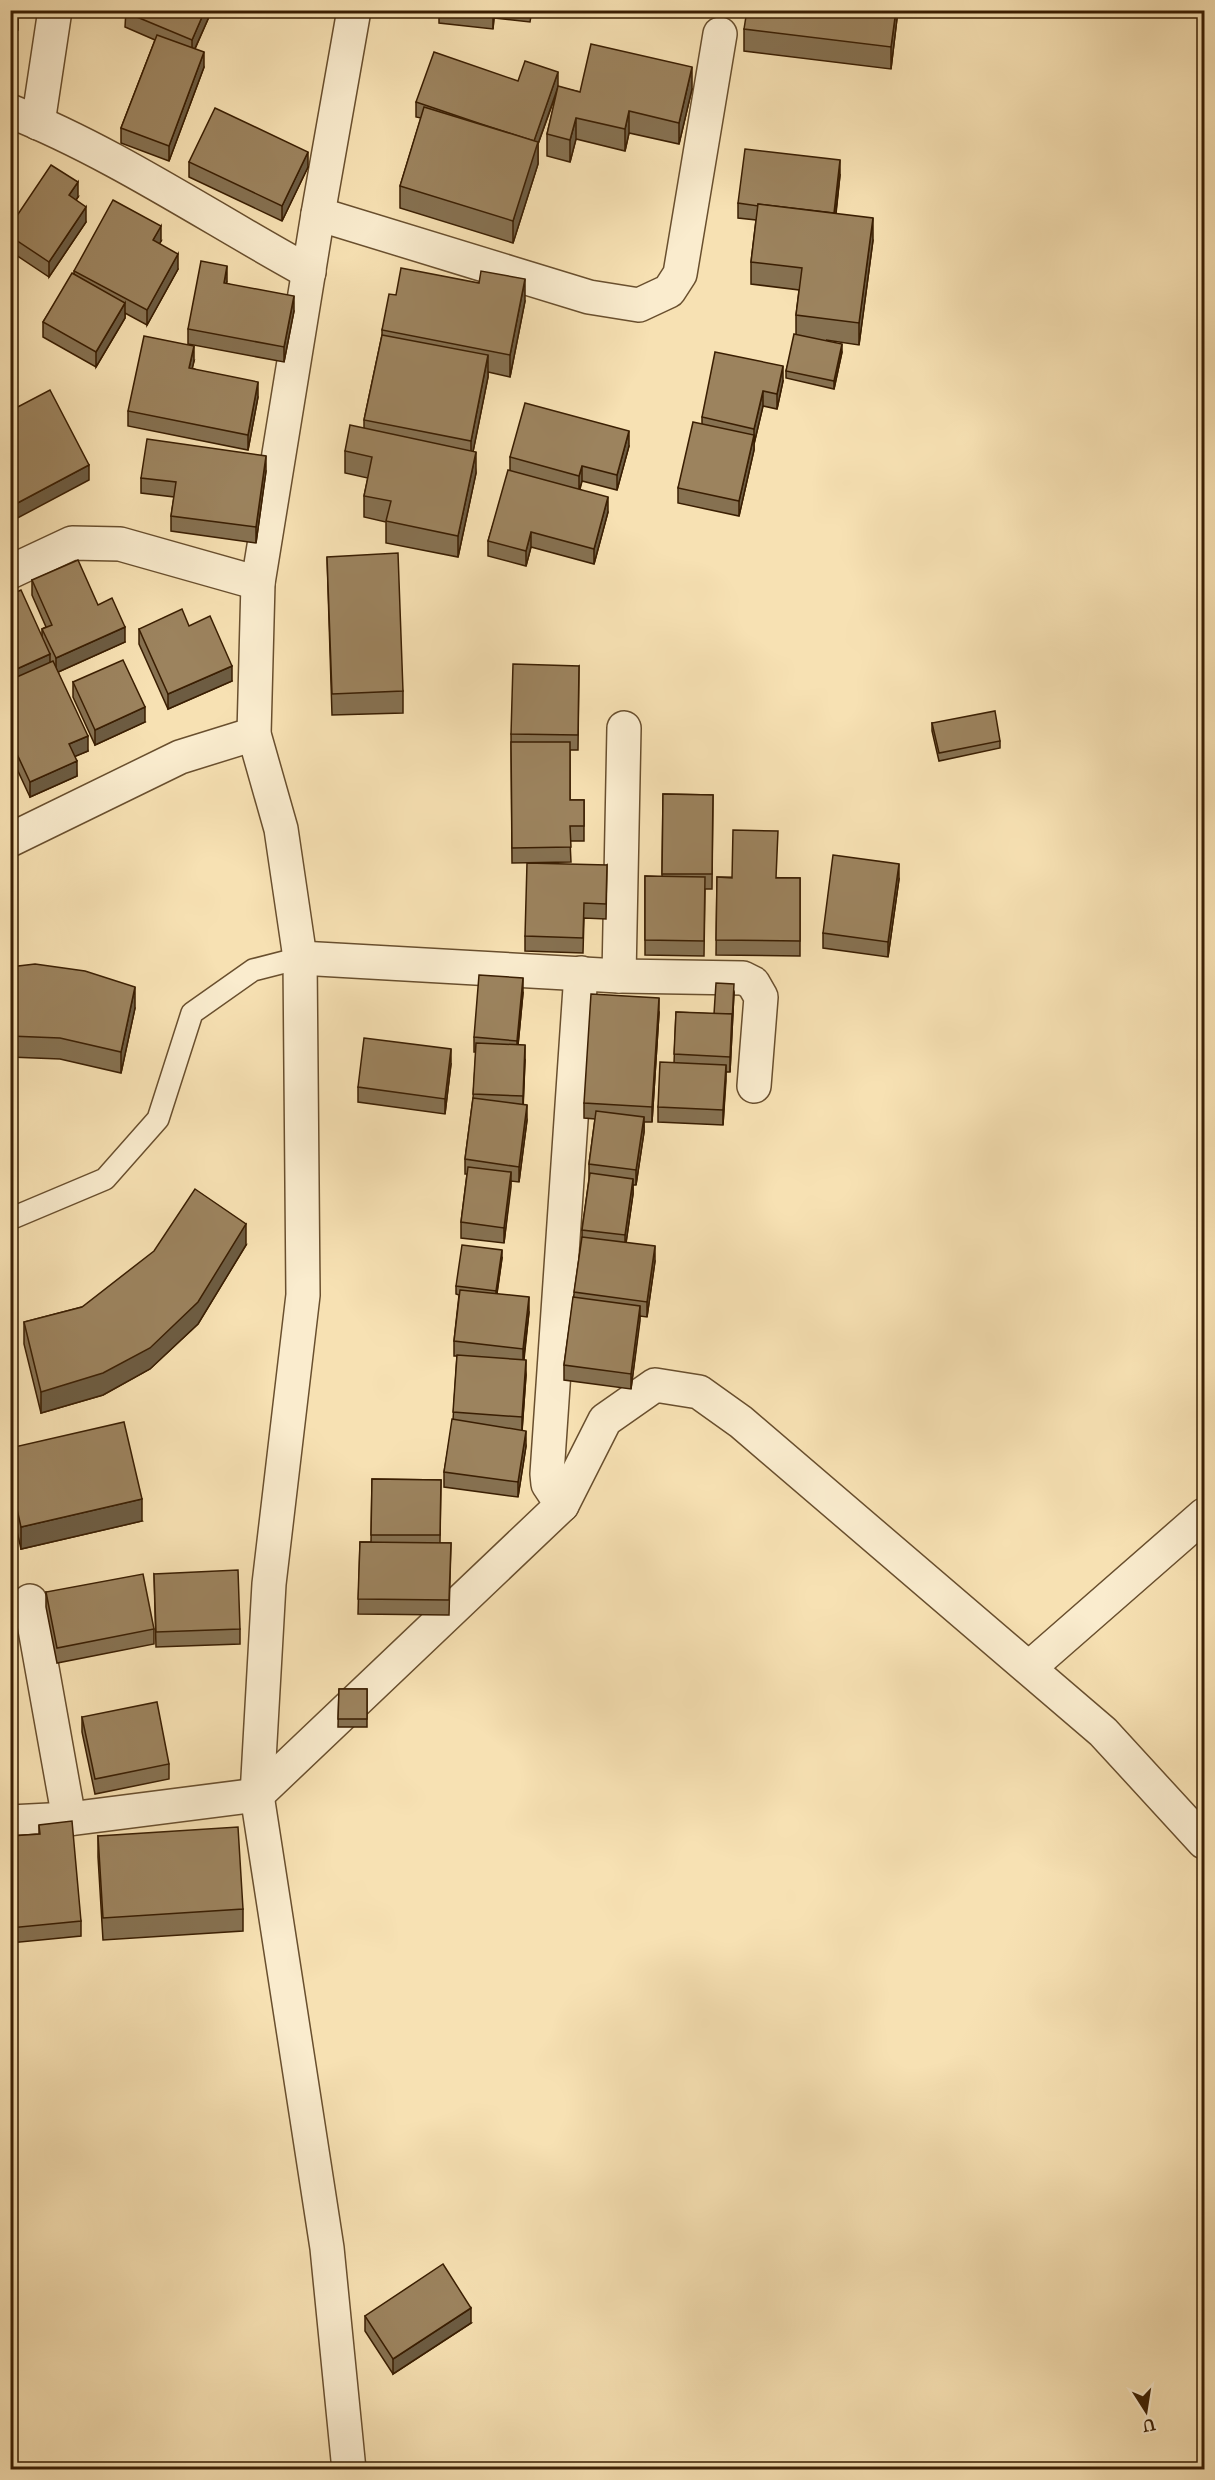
<svg xmlns="http://www.w3.org/2000/svg" width="1215" height="2480" font-family="'IM FELL Great Primer',serif">
<rect width="100%" height="100%" fill="#f7e1b3"/>
<filter id="stains"><feTurbulence type="fractalNoise" baseFrequency=".00333" numOctaves="4"/><feColorMatrix values="0 0 0 0 .2 0 0 0 0 .09 0 0 0 0 .02 0 0 0 .5 -.17"/></filter>
<radialGradient id="worn" r=".72"><stop offset=".6" stop-color="#630" stop-opacity="0"/><stop offset="1" stop-color="#630" stop-opacity=".3"/></radialGradient>
<g fill="none" stroke-linecap="round" stroke-linejoin="round">
<!-- service casing -->
<g stroke="#694f2e" stroke-width="24">
<polyline id="service" points="10,1219 105,1179 158,1119 192,1013 253,970 300,958"/>
</g>
<!-- minor casing -->
<g stroke="#694f2e" stroke-width="36">
<g id="minor">
<path d="M10,111C115,153 210,218 309,272"/>
<polyline points="38,123 55,10"/>
<polyline points="318,214 589,297 639,305 669,291 680,274 720,34"/>
<polyline points="10,572 72,543 120,544 258,583"/>
<polyline points="10,840 180,757 254,734"/>
<polyline points="300,958 619,976 743,978 753,983 761,997 754,1086"/>
<polyline points="619,976 624,728"/>
<polyline points="562,1505 548,1484 547,1474 581,973"/>
<polyline points="30,1601 69,1819"/>
<polyline points="1029,1668 1204,1515"/>
<polyline points="10,1822 69,1819 257,1795 562,1505 605,1420 655,1385 699,1392 741,1422 1103,1732 1204,1842"/>
<polyline points="349,2470 327,2248 257,1795 269,1584 303,1295 300,958 281,829 254,734 258,583 318,214 354,10"/>
</g>
</g>
<!-- service -->
<use href="#service" stroke="#faecce" stroke-width="21"/>
<!-- minor -->
<use href="#minor" stroke="#faecce" stroke-width="33"/>
</g>
<!-- wall -->
<g fill="#867151" stroke="#3a1e02" stroke-width="1.5">
<rect x="10" y="10" width="8" height="20"/>
<polygon points="126,10 212,10 195,49 204,67 169,161 121,143 121,128 155,40 125,27"/>
<polygon points="439,10 532,10 530,22 494,18 493,29 439,23"/>
<polygon points="898,10 891,69 744,51 744,29"/>
<polygon points="518,81 558,87 580,92 692,89 679,144 629,133 625,151 576,139 570,162 547,156 547,134 558,89 538,144 538,164 513,243 400,208 400,186 421,118 416,117 416,102"/>
<polygon points="189,162 308,167 282,221 189,177"/>
<polygon points="840,175 836,214 873,240 859,345 826,340 842,352 834,389 786,378 786,371 796,334 796,315 799,290 751,284 751,262 756,220 738,218 738,203"/>
<polygon points="78,197 76,200 86,222 49,277 10,251 10,226"/>
<polygon points="161,241 159,244 178,269 147,325 125,313 125,318 96,367 43,337 43,322 74,274 74,271"/>
<polygon points="227,281 226,283 294,311 284,362 188,344 188,329"/>
<polygon points="396,295 525,301 510,377 488,372 488,377 473,451 476,473 458,557 386,543 386,522 364,517 364,496 368,478 345,473 345,451 364,428 364,420 382,335 382,330"/>
<polygon points="194,361 192,368 258,397 248,450 128,426 128,411"/>
<polygon points="783,381 777,409 763,406 754,444 754,450 739,516 678,503 678,488 702,424 702,417"/>
<polygon points="629,446 617,490 582,481 580,489 608,512 594,564 531,547 526,566 488,556 488,541 510,470 510,457"/>
<polygon points="266,471 256,543 171,531 171,516 174,497 141,493 141,478"/>
<polygon points="327,557 403,691 403,713 332,715"/>
<polygon points="32,580 98,605 125,642 58,672 88,751 75,756 77,776 30,797 10,754 10,595 42,638 42,629 46,627 32,595"/>
<polygon points="189,626 232,681 168,709 139,644 139,629"/>
<polygon points="579,666 578,750 570,750 570,800 584,800 584,841 570,841 571,862 512,863 511,734"/>
<polygon points="73,682 145,722 95,745 73,697"/>
<polygon points="932,723 1000,741 1000,748 939,761 932,731"/>
<polygon points="663,794 713,795 712,889 705,889 704,956 645,955 645,876 662,877"/>
<polygon points="607,865 606,919 584,918 583,953 525,951 525,936"/>
<polygon points="717,877 800,878 800,956 716,955"/>
<polygon points="899,879 888,957 823,948 823,933"/>
<polygon points="10,967 135,1008 121,1073 60,1059 10,1057"/>
<polygon points="734,992 730,1072 726,1072 723,1125 658,1122 658,1107 674,1063 676,1012 714,1014"/>
<polygon points="523,993 518,1045 525,1060 523,1105 527,1120 519,1182 511,1181 504,1243 461,1238 461,1222 467,1174 465,1174 465,1159 473,1098 476,1052 474,1052 474,1037"/>
<polygon points="659,1013 652,1122 644,1122 644,1132 636,1185 633,1185 633,1194 626,1243 655,1261 647,1317 640,1316 631,1389 564,1380 564,1365 582,1237 582,1230 589,1179 589,1164 595,1119 584,1118 584,1103"/>
<polygon points="451,1064 445,1114 358,1102 358,1087"/>
<polygon points="246,1245 198,1324 150,1369 103,1395 41,1413 24,1344 24,1322 82,1307"/>
<polygon points="502,1258 497,1294 529,1312 524,1360 526,1375 522,1430 526,1446 518,1497 444,1487 444,1472 453,1420 457,1356 454,1356 454,1341 459,1295 456,1294 456,1286"/>
<polygon points="10,1448 142,1521 21,1549 10,1500"/>
<polygon points="372,1479 441,1480 440,1543 451,1543 449,1615 358,1614 360,1542 371,1542"/>
<polygon points="154,1574 240,1629 240,1644 156,1647"/>
<polygon points="46,1592 154,1629 154,1644 57,1663 46,1607"/>
<polygon points="339,1689 367,1689 367,1727 338,1727"/>
<polygon points="82,1717 169,1764 169,1779 95,1794 82,1732"/>
<polygon points="39,1825 81,1921 81,1936 10,1943 10,1836 39,1834"/>
<polygon points="98,1836 243,1909 243,1931 103,1940 98,1857"/>
<polygon points="365,2316 471,2323 393,2374 365,2331"/>
</g>
<!-- shaded-wall -->
<g fill="#6d5c42" stroke="#3a1e02" stroke-width="1.5">
<polygon points="205,10 212,10 192,55 192,40"/>
<polygon points="494,10 494,18 493,29 493,14"/>
<polygon points="896,10 898,10 891,69 891,47"/>
<polygon points="204,52 204,67 169,161 169,146"/>
<polygon points="692,67 692,89 679,144 679,123"/>
<polygon points="558,72 558,87 538,144 538,164 513,243 513,221 533,143"/>
<polygon points="629,111 629,133 625,151 625,129"/>
<polygon points="576,118 576,139 570,162 570,140"/>
<polygon points="12,136 12,158 10,160 10,138"/>
<polygon points="308,152 308,167 282,221 282,206"/>
<polygon points="840,160 840,175 834,229 834,214"/>
<polygon points="78,182 78,197 69,210 69,195"/>
<polygon points="86,207 86,222 49,277 49,262"/>
<polygon points="873,218 873,240 859,345 859,323"/>
<polygon points="161,226 161,241 153,255 153,240"/>
<polygon points="178,254 178,269 147,325 147,310"/>
<polygon points="227,266 227,281 224,298 224,283"/>
<polygon points="525,279 525,301 510,377 510,355"/>
<polygon points="294,296 294,311 284,362 284,347"/>
<polygon points="125,303 125,318 96,367 96,352"/>
<polygon points="842,344 842,352 834,389 834,381"/>
<polygon points="194,346 194,361 189,383 189,368"/>
<polygon points="488,355 488,377 471,462 471,441"/>
<polygon points="783,366 783,381 777,409 777,394"/>
<polygon points="258,382 258,397 248,450 248,435"/>
<polygon points="763,391 763,406 754,444 754,429"/>
<polygon points="629,431 629,446 617,490 617,475"/>
<polygon points="754,435 754,450 739,516 739,501"/>
<polygon points="476,452 476,473 458,557 458,536"/>
<polygon points="266,456 266,471 256,543 256,527"/>
<polygon points="89,465 89,480 10,522 10,507"/>
<polygon points="582,466 582,481 579,491 579,476"/>
<polygon points="608,497 608,512 594,564 594,549"/>
<polygon points="531,532 531,547 526,566 526,551"/>
<polygon points="125,627 125,642 56,673 56,658"/>
<polygon points="50,654 50,669 10,687 10,672"/>
<polygon points="232,666 232,681 168,709 168,694"/>
<polygon points="145,707 145,722 95,745 95,730"/>
<polygon points="88,736 88,751 69,759 69,744"/>
<polygon points="77,761 77,776 30,797 30,782"/>
<polygon points="14,785 14,800 10,802 10,787"/>
<polygon points="899,864 899,879 888,957 888,942"/>
<polygon points="523,978 523,993 517,1056 517,1041"/>
<polygon points="135,987 135,1008 121,1073 121,1052"/>
<polygon points="734,992 730,1072 730,1057"/>
<polygon points="659,998 659,1013 652,1122 652,1107"/>
<polygon points="525,1045 525,1060 523,1111 523,1096"/>
<polygon points="451,1049 451,1064 445,1114 445,1099"/>
<polygon points="726,1065 726,1081 723,1125 723,1110"/>
<polygon points="527,1105 527,1120 519,1182 519,1167"/>
<polygon points="644,1117 644,1132 636,1185 636,1170"/>
<polygon points="511,1172 511,1187 504,1243 504,1228"/>
<polygon points="633,1179 633,1194 625,1250 625,1235"/>
<polygon points="246,1224 246,1245 198,1324 150,1369 103,1395 41,1413 41,1392"/>
<polygon points="655,1246 655,1261 647,1317 647,1302"/>
<polygon points="502,1250 502,1258 496,1299 496,1291"/>
<polygon points="529,1297 529,1312 523,1364 523,1349"/>
<polygon points="640,1306 640,1321 631,1389 631,1374"/>
<polygon points="526,1360 526,1375 522,1432 522,1417"/>
<polygon points="526,1431 526,1446 518,1497 518,1482"/>
<polygon points="142,1499 142,1521 21,1549 21,1527"/>
<polygon points="471,2308 471,2323 393,2374 393,2359"/>
</g>
<!-- building -->
<g fill="#9c835e" stroke="#3a1e02" stroke-width="1.5">
<polygon points="126,10 205,10 192,40 125,12"/>
<polygon points="462,10 494,10 493,14"/>
<polygon points="747,10 896,10 891,47 744,29"/>
<polygon points="157,35 204,52 169,146 121,128"/>
<polygon points="591,44 692,67 679,123 629,111 625,129 576,118 570,140 547,134 558,86 580,92"/>
<polygon points="434,52 518,81 525,61 558,72 534,141 481,124 416,102"/>
<polygon points="424,107 538,142 513,221 400,186"/>
<polygon points="215,108 308,152 282,206 189,162"/>
<polygon points="745,149 840,160 834,213 758,204 758,206 738,203"/>
<polygon points="51,165 78,182 69,195 86,207 49,262 10,236 10,226"/>
<polygon points="113,200 161,226 153,240 178,254 147,310 74,271"/>
<polygon points="758,204 873,218 859,323 796,315 802,268 751,262"/>
<polygon points="201,261 227,266 224,283 294,296 284,347 188,329"/>
<polygon points="401,268 479,283 481,271 525,279 510,355 382,330 389,294 396,295"/>
<polygon points="72,273 125,303 96,352 43,322"/>
<polygon points="794,334 842,344 834,381 786,371"/>
<polygon points="382,335 488,355 471,441 364,420"/>
<polygon points="144,336 194,346 189,368 258,382 248,435 128,411"/>
<polygon points="715,352 783,366 777,394 763,391 754,429 702,417"/>
<polygon points="50,390 89,465 10,507 10,411"/>
<polygon points="525,403 629,431 617,475 582,466 579,476 510,457"/>
<polygon points="693,422 754,435 739,501 678,488"/>
<polygon points="350,425 476,452 458,536 386,521 391,501 364,496 372,457 345,451"/>
<polygon points="147,439 266,456 256,527 171,516 176,482 141,478"/>
<polygon points="508,470 608,497 594,549 531,532 526,551 488,541"/>
<polygon points="398,553 403,691 332,694 327,557"/>
<polygon points="78,560 98,605 112,598 125,627 56,658 42,629 52,625 32,580"/>
<polygon points="21,590 50,654 10,672 10,595"/>
<polygon points="182,609 189,626 210,616 232,666 168,694 139,629"/>
<polygon points="123,660 145,707 95,730 73,682"/>
<polygon points="53,661 88,736 69,744 77,761 30,782 10,739 10,680"/>
<polygon points="513,664 579,666 578,735 511,734"/>
<polygon points="995,711 1000,741 939,753 932,723"/>
<polygon points="511,742 570,742 570,800 584,800 584,826 570,826 571,847 512,848"/>
<polygon points="10,778 14,785 10,787"/>
<polygon points="663,794 713,795 712,874 662,874"/>
<polygon points="733,830 778,831 776,878 800,878 800,941 716,940 717,877 732,878"/>
<polygon points="833,855 899,864 888,942 823,933"/>
<polygon points="527,863 607,865 606,904 584,903 583,938 525,936"/>
<polygon points="645,876 705,877 704,941 645,940"/>
<polygon points="35,964 85,971 135,987 121,1052 60,1038 10,1036 10,967"/>
<polygon points="479,975 523,978 517,1041 474,1037"/>
<polygon points="716,983 734,984 732,1022 732,1014 714,1014"/>
<polygon points="591,994 659,998 652,1107 584,1103"/>
<polygon points="676,1012 732,1014 730,1057 674,1054"/>
<polygon points="364,1038 451,1049 445,1099 358,1087"/>
<polygon points="476,1043 525,1045 523,1096 473,1094"/>
<polygon points="660,1062 726,1065 723,1110 658,1107"/>
<polygon points="473,1098 527,1105 519,1167 465,1159"/>
<polygon points="596,1111 644,1117 636,1170 589,1164"/>
<polygon points="468,1167 511,1172 504,1228 461,1222"/>
<polygon points="590,1173 633,1179 625,1235 582,1230"/>
<polygon points="195,1189 246,1224 198,1302 150,1348 103,1373 41,1392 24,1322 82,1307 154,1251"/>
<polygon points="582,1237 655,1246 647,1302 574,1292"/>
<polygon points="462,1245 502,1250 496,1291 456,1286"/>
<polygon points="460,1290 529,1297 523,1349 454,1341"/>
<polygon points="573,1297 640,1306 631,1374 564,1365"/>
<polygon points="457,1355 526,1360 522,1417 453,1412"/>
<polygon points="452,1419 526,1431 518,1482 444,1472"/>
<polygon points="124,1422 142,1499 21,1527 10,1478 10,1448"/>
<polygon points="372,1479 441,1480 440,1535 371,1535"/>
<polygon points="360,1542 451,1543 449,1600 358,1599"/>
<polygon points="238,1570 240,1629 156,1632 154,1574"/>
<polygon points="143,1574 154,1629 57,1648 46,1592"/>
<polygon points="339,1689 367,1689 367,1719 338,1719"/>
<polygon points="157,1702 169,1764 95,1779 82,1717"/>
<polygon points="72,1821 81,1921 10,1928 10,1836 40,1834 39,1825"/>
<polygon points="238,1827 243,1909 103,1918 98,1836"/>
<polygon points="443,2264 471,2308 393,2359 365,2316"/>
</g>
<!-- margin -->
<rect width="1215" height="2480" fill="none" stroke="#f7e1b3" stroke-width="36"/>
<rect x="12" y="12" width="1191" height="2456" fill="none" stroke="#3a1e02" stroke-width="3"/>
<rect x="18" y="18" width="1179" height="2444" fill="none" stroke="#3a1e02" stroke-width="1.5"/>
<!-- north arrow -->
<g transform="translate(1146 2411) rotate(168)" stroke="#faecce" stroke-width="4.5" paint-order="stroke">
<path d="M0-4.5L10 22L0 15L-10 22Z" fill="#3a1e02"/>
<text y="-9" font-size="16" font-weight="bold" text-anchor="middle" fill="#3a1e02">U</text>
</g>
<rect width="100%" height="100%" filter="url(#stains)"/>
<rect width="100%" height="100%" fill="url(#worn)"/>
</svg>
